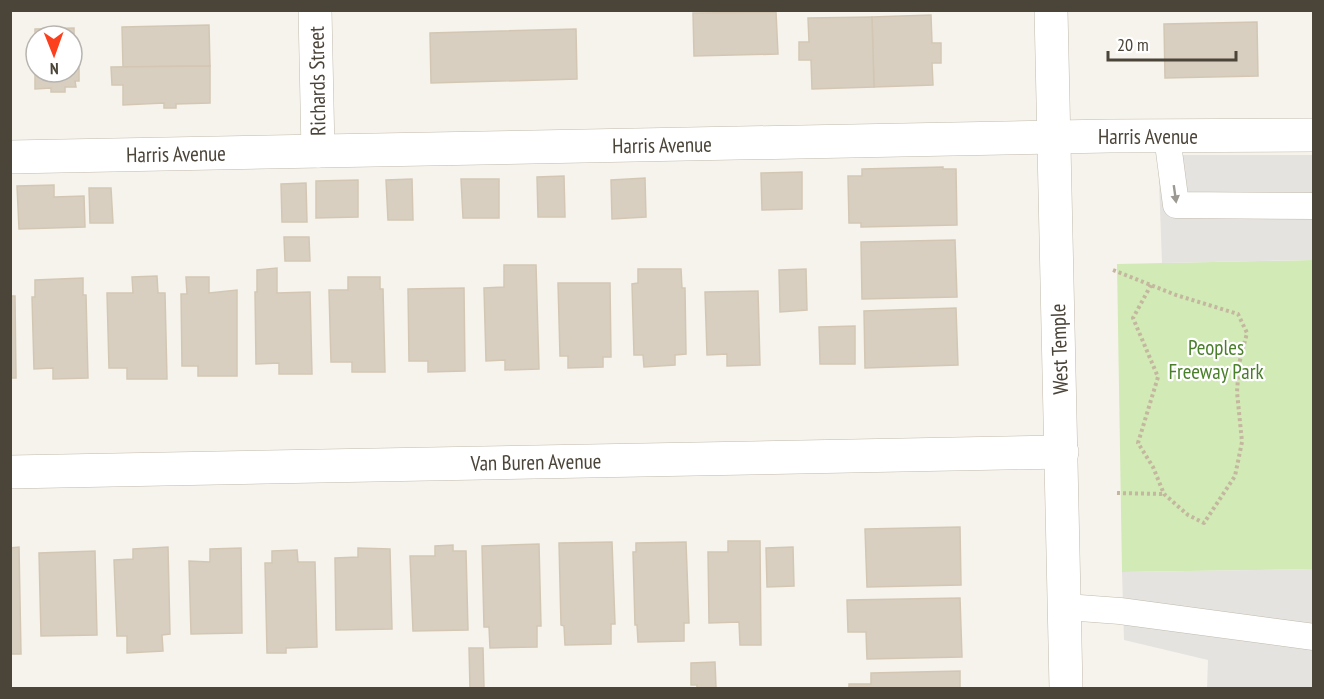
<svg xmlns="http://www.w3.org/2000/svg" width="1324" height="699" font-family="'PT Sans Narrow',sans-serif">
<rect width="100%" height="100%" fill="#f6f3ec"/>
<!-- green -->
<polygon fill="#d2eab5" points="1313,260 1313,569 1122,572 1117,264"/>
<!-- parking -->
<g fill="#e5e3e0">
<polygon points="1158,155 1313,155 1313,260 1162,263"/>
<polygon points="1313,569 1313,688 1207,688 1208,660 1124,640 1122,572"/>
</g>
<!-- building -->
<g fill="#d8cfc1" stroke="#d3c7b4" stroke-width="1.5" fill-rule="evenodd">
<polygon points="776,12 778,54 694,56 693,13"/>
<polygon points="931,15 932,43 941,43 941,63 932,63 933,85 874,87 872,17"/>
<polygon points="872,17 874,87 812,89 811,60 799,60 799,42 809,42 808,18"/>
<polygon points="1257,22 1258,76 1165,78 1164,24"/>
<polygon points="209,25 210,66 123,67 122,27"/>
<path d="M74,28V67H79V81H75L76,87H65V92H51V88L35,89V29ZM36,36H72V72H36Z"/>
<polygon points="576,29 577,79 431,83 430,33"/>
<polygon points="210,66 210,103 176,104 176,108 164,108 164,103 123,105 123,85 112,85 111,67"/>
<polygon points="943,167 943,169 956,169 957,225 861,227 861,223 849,223 848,176 862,176 862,169"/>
<polygon points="802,172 802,209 762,210 761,173"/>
<polygon points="564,176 565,217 538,217 537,177"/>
<polygon points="645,178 646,217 612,219 611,180"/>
<polygon points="412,179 413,220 388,220 386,180"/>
<polygon points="461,179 499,179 499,218 463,218"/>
<polygon points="358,180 358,217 316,218 316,181"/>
<polygon points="306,183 307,222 282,222 281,184"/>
<polygon points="54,185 54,197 84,196 85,227 19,229 17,186"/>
<polygon points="89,188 111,188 113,223 90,223"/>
<polygon points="284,237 309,237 310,261 285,261"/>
<polygon points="955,240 957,297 862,299 861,242"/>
<polygon points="504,265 536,265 539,369 505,370 505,360 486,361 484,288 504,287"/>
<polygon points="277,268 277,293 310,292 312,374 279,374 279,363 256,364 255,292 257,292 257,270"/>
<polygon points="638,269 681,269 682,288 685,288 686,354 675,355 675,365 644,367 643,355 634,355 632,284 638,283"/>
<polygon points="806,269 807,310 780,312 779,270"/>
<polygon points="157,276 158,293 165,293 167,379 127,379 127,368 109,368 107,293 133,293 132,277"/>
<polygon points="186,277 209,277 209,293 237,290 237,376 198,376 198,366 182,366 181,294 187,294"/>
<polygon points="348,277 380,277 380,289 383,289 385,372 352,372 352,362 331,362 329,290 348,290"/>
<polygon points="83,278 83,295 86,295 88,378 53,379 53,368 34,369 32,297 35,297 35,280"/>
<polygon points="558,283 610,283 611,357 603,357 603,367 568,368 568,356 560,356"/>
<polygon points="464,288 465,371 428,372 428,361 409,361 408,289"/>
<polygon points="758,291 760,365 727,366 727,354 707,355 705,292"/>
<polygon points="10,296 15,296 16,378 10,378"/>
<polygon points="956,308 958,365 865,368 864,311"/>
<polygon points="855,326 855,364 820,364 819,327"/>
<polygon points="960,527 961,585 867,587 865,529"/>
<polygon points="728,541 760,541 761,645 740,645 739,622 709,623 708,552 728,552"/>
<polygon points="612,542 615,624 611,624 611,644 565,645 564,626 561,625 559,543"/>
<polygon points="686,542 689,623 684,623 684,641 638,642 637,625 635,625 633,552 636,552 636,543"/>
<polygon points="539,544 541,626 537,626 537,647 490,648 489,627 484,627 482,546"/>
<polygon points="453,545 453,551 466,551 468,630 413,631 410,556 435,556 435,546"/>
<polygon points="19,547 21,654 10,654 10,548"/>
<polygon points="168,547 170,634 162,635 163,651 127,653 127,636 117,636 114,560 133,559 133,549"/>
<polygon points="793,547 794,586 767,587 766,548"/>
<polygon points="241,548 242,633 191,634 189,561 210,562 210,549"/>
<polygon points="358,548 390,549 392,629 336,630 335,558 358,557"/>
<polygon points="297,550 298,562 315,562 317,647 286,648 286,653 267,653 265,563 272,563 272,551"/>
<polygon points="95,551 97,635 41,636 39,553"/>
<polygon points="960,598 962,657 867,659 866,632 848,632 847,600"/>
<polygon points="469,648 483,648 484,688 470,688"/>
<polygon points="715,662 716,688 697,688 697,685 691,685 691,663"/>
<polygon points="960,671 960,688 849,688 849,684 871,684 871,673"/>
</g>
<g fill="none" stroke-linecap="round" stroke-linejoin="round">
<!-- lane casing -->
<g stroke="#c2bbae" stroke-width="27">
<g id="lane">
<polyline points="1167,136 1176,205 1314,206"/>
<polyline points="1066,607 1120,611 1314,637"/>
</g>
</g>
<!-- street casing -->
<g stroke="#c2bbae" stroke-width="34">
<g id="street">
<polyline points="315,10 318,151"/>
<polyline points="1051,10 1066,688"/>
<polyline points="10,157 1110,136 1314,135"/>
<polyline points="10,472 1062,452"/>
</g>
</g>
<!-- path -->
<g stroke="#c4b79f" stroke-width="4" stroke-dasharray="3 3" stroke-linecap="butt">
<polyline points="1113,270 1176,295 1238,314 1247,333 1239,364 1237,392 1242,442 1235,476 1204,523 1188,515 1164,494 1153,467 1138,443 1158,377 1133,318 1151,285"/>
<polyline points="1117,493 1164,494"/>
</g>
<!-- lane -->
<use href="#lane" stroke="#fff" stroke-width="26"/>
<!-- street -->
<use href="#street" stroke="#fff" stroke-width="33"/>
</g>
<!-- one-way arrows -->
<defs><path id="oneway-solid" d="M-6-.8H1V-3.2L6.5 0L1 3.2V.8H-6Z" transform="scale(1.5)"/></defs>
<use fill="#9c9892" href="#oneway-solid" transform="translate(1175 194) rotate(82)"/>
<g text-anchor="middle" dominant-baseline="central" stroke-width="4.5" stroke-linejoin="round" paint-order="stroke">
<!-- street labels -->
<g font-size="21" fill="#4b4439" stroke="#fff">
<text transform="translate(317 81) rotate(-91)">Richards Street</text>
<text x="1148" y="136">Harris Avenue</text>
<text transform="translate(662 145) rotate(-1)">Harris Avenue</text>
<text transform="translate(176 154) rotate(-1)">Harris Avenue</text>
<text transform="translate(1059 349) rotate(-92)">West Temple</text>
<text transform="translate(536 462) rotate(-1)">Van Buren Avenue</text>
</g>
<!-- park labels -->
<g font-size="21" fill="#4a7f2a" stroke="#fff">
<text x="1216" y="347">Peoples<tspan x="1216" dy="24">Freeway Park</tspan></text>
</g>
</g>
<!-- border -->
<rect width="1324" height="699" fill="none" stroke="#4b4439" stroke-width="24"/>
<!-- north arrow -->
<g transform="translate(54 54) rotate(179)"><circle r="28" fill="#ffffff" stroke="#b7b4b0" stroke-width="1.5"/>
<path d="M0-4.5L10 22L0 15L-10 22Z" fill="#fc3f1d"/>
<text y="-9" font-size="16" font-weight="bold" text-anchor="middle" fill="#4b4439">N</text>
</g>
<!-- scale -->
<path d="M1108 51v9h128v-9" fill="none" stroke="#4b4439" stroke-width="3"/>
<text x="1117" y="51" font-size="18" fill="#4b4439" stroke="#ffffff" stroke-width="4.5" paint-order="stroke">20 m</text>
</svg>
